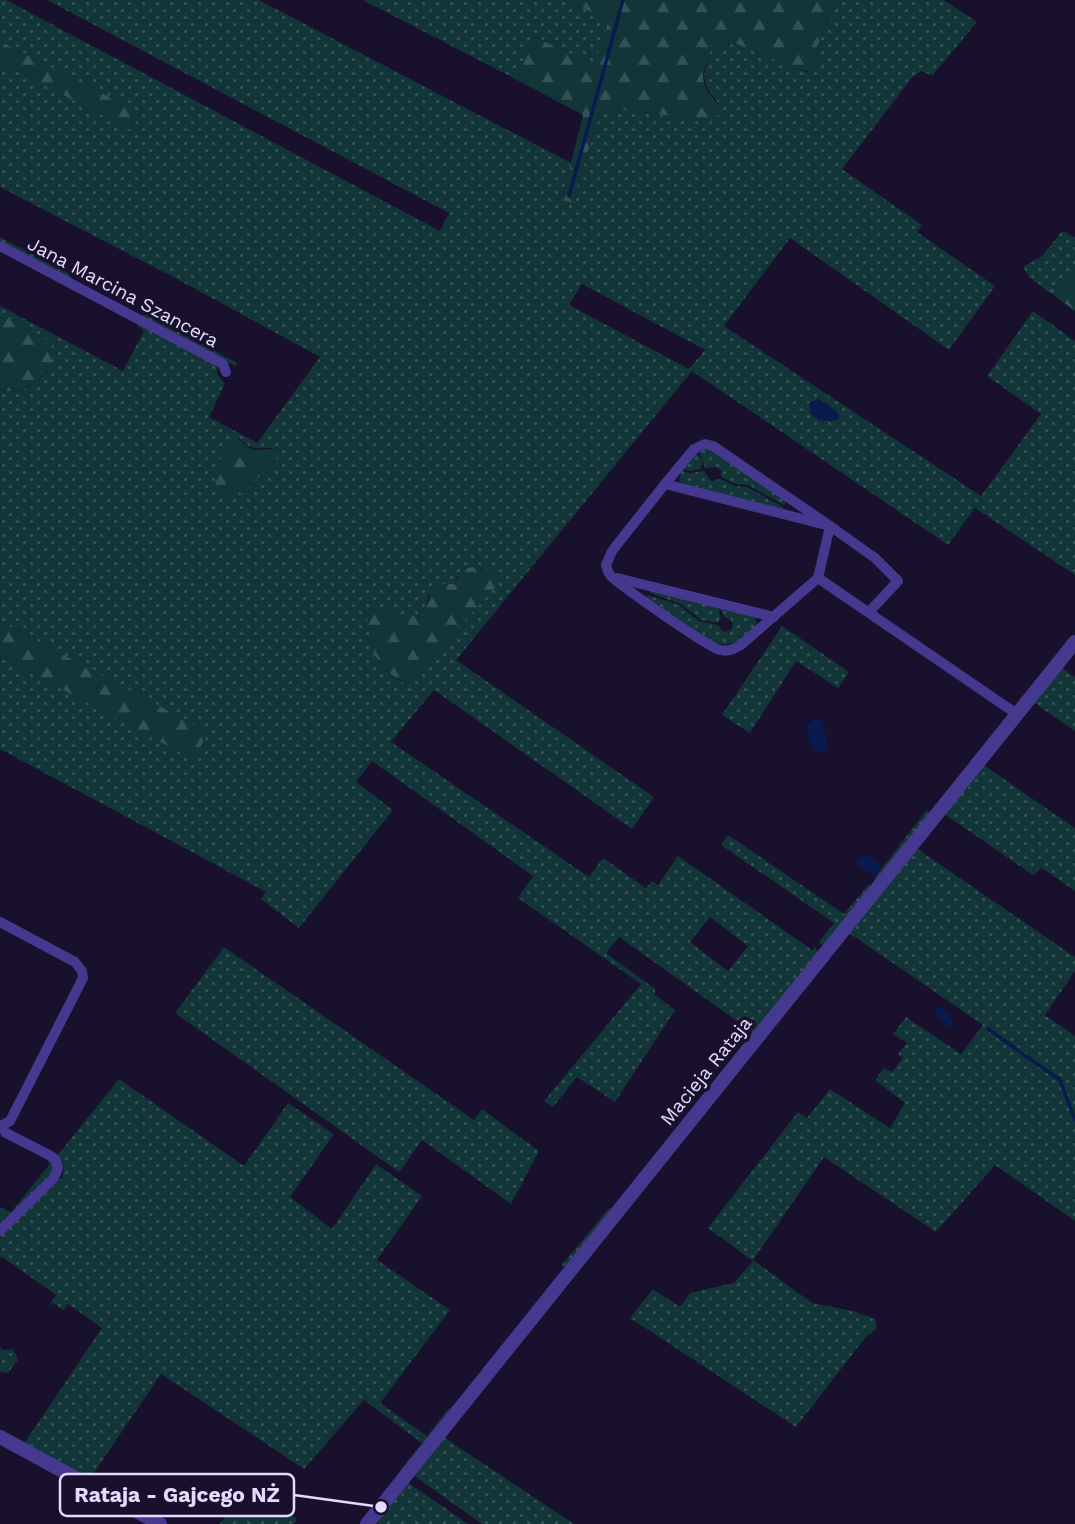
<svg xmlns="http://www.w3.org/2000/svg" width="1075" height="1524" font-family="'Work Sans',sans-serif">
<defs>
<pattern id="grass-dots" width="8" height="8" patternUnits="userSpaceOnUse" patternTransform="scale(1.75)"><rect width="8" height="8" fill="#123538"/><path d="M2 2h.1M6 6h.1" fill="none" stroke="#345256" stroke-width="1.8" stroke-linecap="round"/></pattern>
<pattern id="forest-firs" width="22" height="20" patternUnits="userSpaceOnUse" patternTransform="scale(1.75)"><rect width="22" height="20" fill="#123538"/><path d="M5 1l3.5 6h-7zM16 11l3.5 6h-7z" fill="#345256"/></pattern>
</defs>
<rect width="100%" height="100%" fill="#18102d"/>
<!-- grass -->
<g fill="url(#grass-dots)" fill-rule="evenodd">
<path d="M0,0H6L440,231L449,213L47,0H259L571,163L562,198L572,203L600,112L607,109L652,113L700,121L719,104C700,82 702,76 711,49L735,43L807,72L818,66L816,49L838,0H944L977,22L932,76L921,71L911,79L842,169L922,225L917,232L995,286L949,350L790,238L724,326L981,496L1041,414L987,376L1033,311L1075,341V575L975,508L948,545L692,371L456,660L654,797L632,829L434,690L391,742L589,877L603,858L646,888L652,881L658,885L678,856L812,950L815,947L818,952L754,1033L619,937L606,953L655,989V995L675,1010L615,1102L577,1077L553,1107L544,1101L641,984L518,898L533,876L372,761L356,782L393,810L299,928L261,899L266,892L0,749V656L193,759L208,733L0,621V389C19,397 34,384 48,372L5,316L0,319V306L123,371L144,331L137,326L140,324L217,364V374L225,384L209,417L257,443L320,357L177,279L0,187V62L131,129L140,114L0,41ZM582,284L705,350L689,369L569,305ZM825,402L838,413L839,419L831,421L817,419ZM239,438C258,457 259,443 277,450V459L241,495ZM472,567L495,572L406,685L382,668L373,651L407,617L418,615L427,604L428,596L439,584H455L457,577ZM710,917L748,946L728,971L690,942Z"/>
<polygon points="363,0 565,0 607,19 608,23 594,66 534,36 517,80"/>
<polygon points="1062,231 1075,237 1075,275 1048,291 1030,278 1023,267 1042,256"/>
<polygon points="0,237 72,275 70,278 0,241"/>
<polygon points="144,313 237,363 235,366 142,317"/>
<polygon points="702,448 710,449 787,501 784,505 748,485 736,484 721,477 721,471 717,467 705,468 698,450"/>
<polygon points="696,452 702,460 701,469 691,471 682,469"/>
<polygon points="681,471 691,473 704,471 711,481 720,479 735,486 747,487 783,507 783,510 683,484 679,480"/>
<polygon points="650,590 718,607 721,618 718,623 701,620 681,604 650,593"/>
<path d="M648,595L679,605L699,621L718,625L723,632L731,630L733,624L730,619L724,617L720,608L755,617L757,623C747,640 732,649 712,642L646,597Z"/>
<polygon points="782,626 849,672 838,688 796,661 750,733 722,715"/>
<polygon points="1061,667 1075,677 1075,731 1033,702"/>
<polygon points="982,764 1075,828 1075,891 1042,868 1033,875 943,813"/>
<polygon points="927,810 932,814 876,879 874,878"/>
<polygon points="728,835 844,914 869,884 872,889 825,947 819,942 834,923 721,845"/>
<polygon points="916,848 1075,957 1075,971 1045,1015 1075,1036 1075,1221 995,1165 936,1232 824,1157 753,1260 812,1303 853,1311 875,1319 877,1328 865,1338 796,1427 630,1318 653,1289 680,1307 690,1293 734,1283 753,1261 708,1228 798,1112 807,1118 830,1089 890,1128 905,1103 875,1080 884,1068 892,1072 903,1058 898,1054 907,1043 893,1034 906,1017 961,1054 983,1025 849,933"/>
<polygon points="224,947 474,1120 482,1109 539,1151 511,1204 422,1140 399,1172 175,1013"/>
<polygon points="119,1079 244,1166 288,1103 334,1134 290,1197 332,1229 376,1164 422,1196 377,1260 450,1310 380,1403 427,1436 449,1408 451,1412 404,1472 399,1472 422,1443 364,1400 304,1469 161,1374 89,1480 0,1432 0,1429 25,1442 102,1328 68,1304 64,1310 53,1303 48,1308 56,1295 2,1257 0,1258 0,1236 62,1178 64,1168 57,1156"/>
<polygon points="48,1157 53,1162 52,1173 0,1226 0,1207 11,1212 49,1165"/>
<polygon points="609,1208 613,1210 565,1267 561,1266"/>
<polygon points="0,1347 3,1350 13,1349 18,1359 8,1373 0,1372"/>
<polygon points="442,1436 574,1524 482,1524 413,1475"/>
<polygon points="406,1481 468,1524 379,1524 375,1520"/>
<polygon points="247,1486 297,1519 294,1524 220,1524"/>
</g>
<!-- forest -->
<g fill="url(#forest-firs)">
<path d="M565,0H838L816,49L818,66L814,72L790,67L735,43L711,49C707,62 699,76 706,88C711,98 719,102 721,113L716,117L700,121L652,113L607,109L600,112L572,203L562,199L583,115L517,80L533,36L594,65L608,23L607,19Z"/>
<polygon points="0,41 140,113 131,130 0,62"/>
<polygon points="1075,275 1075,311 1048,291"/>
<path d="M5,316C16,319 24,324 34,331C38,334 44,337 47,340C70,364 25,400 0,389V319Z"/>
<path d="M236,438C241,440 246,446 251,449C260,452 268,447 277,450V459L241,495L224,496L216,488C214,468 221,451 236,438Z"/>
<polygon points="472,567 495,572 499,575 499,583 407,685 382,668 373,651 366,613 373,605 407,616 418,615 427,605 431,590 439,584 455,584 461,571"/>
<polygon points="0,621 208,732 194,760 0,656"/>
</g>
<!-- water -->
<g fill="#081a4e">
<polygon points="819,399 838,413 839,419 823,421 811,415 809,403"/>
<polygon points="813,719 819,719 823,722 828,745 823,752 815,751 808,739 808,725"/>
<polygon points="866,854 881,866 873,876 856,863 862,855"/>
<path d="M938,1006C944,1007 952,1018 953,1024L949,1028L935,1013V1007Z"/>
</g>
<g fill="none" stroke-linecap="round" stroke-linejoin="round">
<!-- stream -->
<g stroke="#081a4e" stroke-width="3.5">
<polyline points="569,196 623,0"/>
<polyline points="988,1029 1060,1080 1075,1120"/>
</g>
<!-- minor -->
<g stroke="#44388f" stroke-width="10">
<polyline points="0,246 223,364 226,372"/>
<polyline points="665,484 830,526 875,558 898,581 869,612"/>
<polyline points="617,578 774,617"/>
<path d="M818,578L830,526L713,446L705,444L694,449L665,484L612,551L606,565C607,569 608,572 610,575C619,585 708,647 720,650C728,652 734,649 741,645L818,578L1017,714"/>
<polyline points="0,922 75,962 82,971 83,978 10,1121 0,1126"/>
<polyline points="0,1231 54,1178 58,1168 55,1159 49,1155 6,1133 1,1126"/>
</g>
<!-- tertiary -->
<g stroke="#44388f" stroke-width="14">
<polyline points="0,1437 160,1524"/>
<polyline points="367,1524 1075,642"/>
</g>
</g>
<g text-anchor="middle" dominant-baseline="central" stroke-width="7" stroke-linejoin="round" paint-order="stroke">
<!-- street labels -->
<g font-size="19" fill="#e3dcff" stroke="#18102d">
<text transform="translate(123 292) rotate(28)">Jana Marcina Szancera</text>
<text transform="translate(706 1071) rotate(-51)">Macieja Rataja</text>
</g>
</g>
<!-- callouts -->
<path fill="none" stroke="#e3dcff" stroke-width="2.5" d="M381 1507L294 1495"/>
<circle fill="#e3dcff" stroke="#18102d" stroke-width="2.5" cx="381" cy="1507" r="7"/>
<rect fill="#18102d" stroke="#e3dcff" stroke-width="2.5" x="60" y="1474" width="234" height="42" rx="7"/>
<g font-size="21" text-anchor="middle" font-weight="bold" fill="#e3dcff">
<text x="177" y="1502">Rataja - Gajcego NŻ</text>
</g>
</svg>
